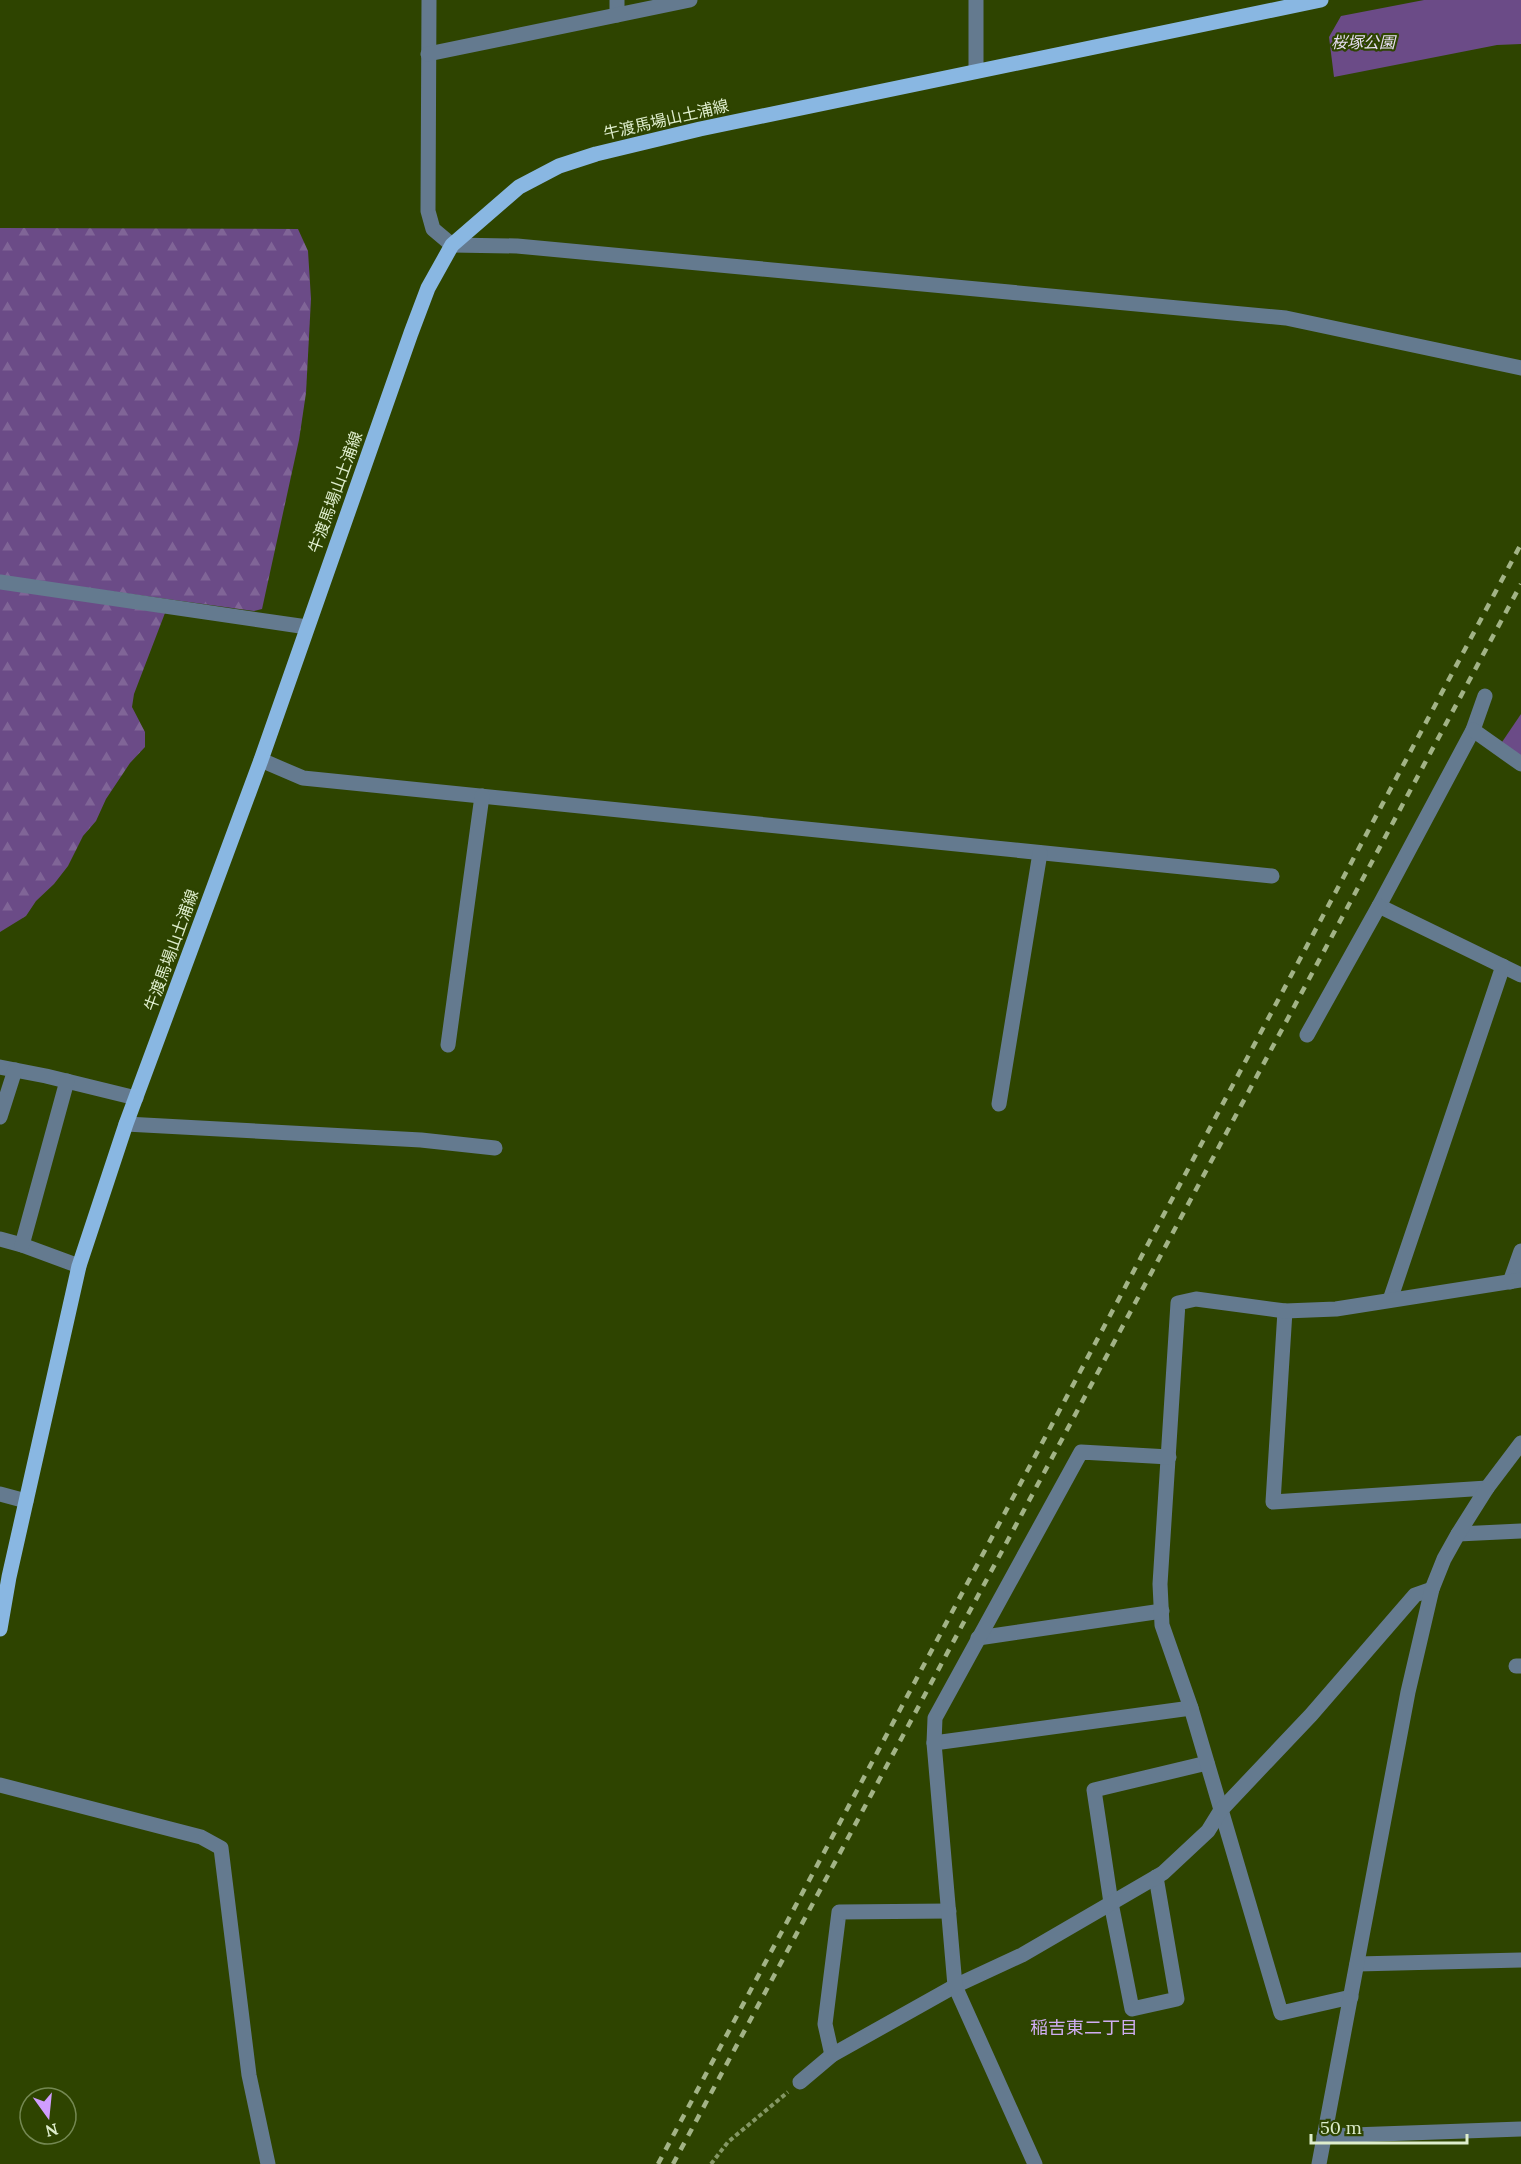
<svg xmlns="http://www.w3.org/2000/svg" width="1521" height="2164" font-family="Lora,'Noto Sans JP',serif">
<defs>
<pattern id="forest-firs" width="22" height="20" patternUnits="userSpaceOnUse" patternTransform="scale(1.5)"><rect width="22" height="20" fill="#6b4b87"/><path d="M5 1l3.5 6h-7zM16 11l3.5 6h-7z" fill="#806597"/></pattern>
</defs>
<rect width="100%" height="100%" fill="#2e4400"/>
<!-- forest -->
<g fill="url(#forest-firs)">
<polygon points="0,228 298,229 308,251 311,299 306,393 299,440 262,609 254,611 0,576"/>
<polygon points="0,587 165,613 134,694 132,707 145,732 145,747 130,763 106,799 96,821 83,836 68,866 54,884 36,901 26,916 0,932"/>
</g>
<!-- green -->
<g fill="#6b4b87">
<polygon points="1424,0 1521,0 1521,44 1497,45 1334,77 1329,37 1341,16"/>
<polygon points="1521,714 1521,761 1500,745"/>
</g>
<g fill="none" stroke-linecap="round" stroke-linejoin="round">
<!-- path -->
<polyline stroke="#849764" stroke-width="4" stroke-dasharray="4.5 3" stroke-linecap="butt" points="711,2164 728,2142 788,2092"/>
<!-- minor -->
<g stroke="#647a8f" stroke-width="15">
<polyline points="429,0 428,211 433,229 452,245 517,246 1286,318 1521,368"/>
<polyline points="617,15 617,0"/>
<polyline points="428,54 690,0"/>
<polyline points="976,71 976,0"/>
<polyline points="0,582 307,627"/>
<polyline points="1485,696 1473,730 1379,906 1521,975"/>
<polyline points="1473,730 1521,764"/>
<polyline points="261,760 303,778 1272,876"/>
<polyline points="1307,1035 1379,906"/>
<polyline points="448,1045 482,796"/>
<polyline points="0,1067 46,1076 136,1098"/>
<polyline points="999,1104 1040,853"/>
<polyline points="0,1117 15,1070"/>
<polyline points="126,1124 421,1140 495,1148"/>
<polyline points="0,1239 22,1245 79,1266"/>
<polyline points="22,1245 67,1081"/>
<polyline points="1510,1282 1521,1251"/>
<polyline points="1390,1300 1503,966"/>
<polyline points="1285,1311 1273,1502 1487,1488"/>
<polyline points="0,1494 26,1501"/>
<polyline points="1458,1534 1521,1531"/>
<polyline points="978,1638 1162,1611"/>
<polyline points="1516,1666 1521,1666"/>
<polyline points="934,1743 1191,1708"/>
<polyline points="0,1785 201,1837 221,1848 249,2075 268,2164"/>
<polyline points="1156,1877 1177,1999 1132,2009 1111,1903 1094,1790 1207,1763"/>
<polyline points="1357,1964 1521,1960"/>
<polyline points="1351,1997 1281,2013 1191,1708 1162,1625 1160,1584 1178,1303 1196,1299 1285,1311 1336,1309 1521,1280"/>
<polyline points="832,2055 825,2024 839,1912 949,1911"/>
<polyline points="800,2082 832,2055 955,1986 1022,1955 1163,1873 1208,1831 1221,1810 1311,1715 1415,1595 1432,1589"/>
<polyline points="1324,2136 1521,2129"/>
<polyline points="1035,2164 955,1986 934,1743 935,1718 1081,1452 1169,1457"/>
<polyline points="1319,2164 1408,1692 1432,1589 1444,1559 1458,1534 1487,1488 1521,1443"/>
</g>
<!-- major -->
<polyline stroke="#89b7e2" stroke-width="15" points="0,1629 9,1577 79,1266 126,1124 261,760 411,333 428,288 452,245 519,187 559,166 596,154 700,129 1321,0"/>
<!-- rail -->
<g stroke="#a2b386" stroke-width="4.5" stroke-dasharray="8 8" stroke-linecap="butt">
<polyline points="658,2164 1521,544"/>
<polyline points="673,2164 1521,584"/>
</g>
</g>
<g text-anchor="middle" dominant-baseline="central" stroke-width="4.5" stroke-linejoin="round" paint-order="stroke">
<!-- park labels -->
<g font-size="16" font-style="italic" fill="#e7def2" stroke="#2e4400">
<text x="1363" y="42">桜塚公園</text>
</g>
<!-- street labels -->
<g font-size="16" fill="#deedcc" stroke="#2e4400">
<text transform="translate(666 119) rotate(-13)">牛渡馬場山土浦線</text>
<text transform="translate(335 492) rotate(-70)">牛渡馬場山土浦線</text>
<text transform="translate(171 950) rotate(-70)">牛渡馬場山土浦線</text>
</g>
<!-- neighbourhood labels -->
<g font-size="18" fill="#cfadf1" stroke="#2e4400">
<text x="1084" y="2027">稲吉東二丁目</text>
</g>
</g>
<!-- north arrow -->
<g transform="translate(48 2116) rotate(165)"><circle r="28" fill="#2e4400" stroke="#748852" stroke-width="1.5"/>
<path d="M0-4.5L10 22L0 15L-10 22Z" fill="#d09dff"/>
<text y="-9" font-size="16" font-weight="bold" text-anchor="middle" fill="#deedcc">N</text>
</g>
<!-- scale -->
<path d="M1311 2134v9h156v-9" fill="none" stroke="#deedcc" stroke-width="3"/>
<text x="1320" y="2134" font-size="18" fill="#deedcc" stroke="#2e4400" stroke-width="4.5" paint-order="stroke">50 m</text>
</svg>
